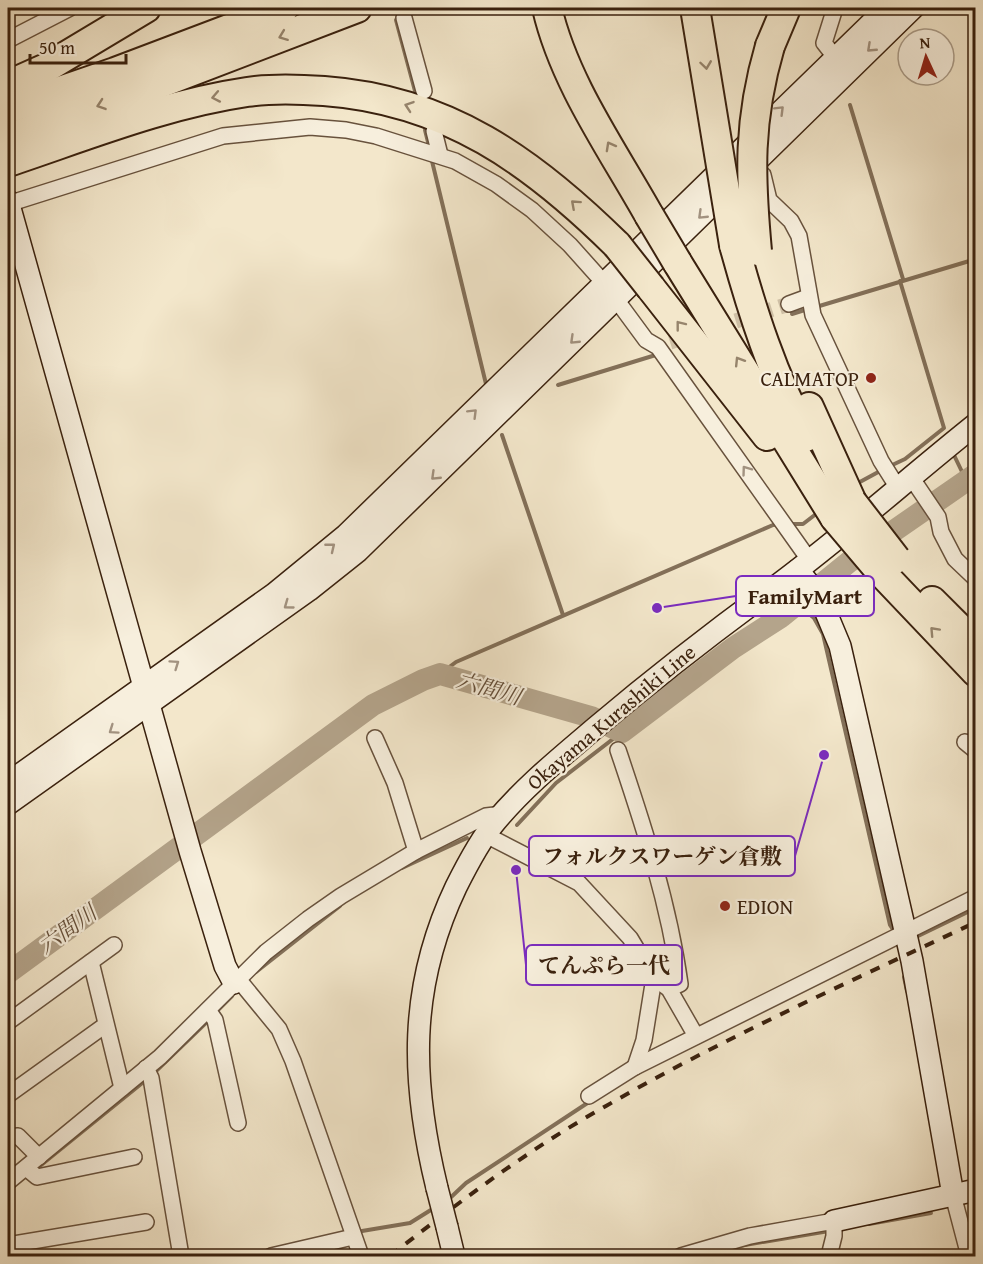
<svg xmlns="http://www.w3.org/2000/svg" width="983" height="1264" font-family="'Gentium Book Plus','Noto Serif JP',serif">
<rect width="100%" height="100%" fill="#f3e7cb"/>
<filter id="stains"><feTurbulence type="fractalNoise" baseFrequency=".00333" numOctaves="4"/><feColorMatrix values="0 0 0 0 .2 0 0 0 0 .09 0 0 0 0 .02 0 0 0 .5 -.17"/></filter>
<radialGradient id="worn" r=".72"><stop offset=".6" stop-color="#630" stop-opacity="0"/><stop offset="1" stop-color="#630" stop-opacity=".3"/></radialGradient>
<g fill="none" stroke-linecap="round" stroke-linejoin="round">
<!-- stream -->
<g stroke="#837059" stroke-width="4">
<polyline points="396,20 415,91"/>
<polyline points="850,105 903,279"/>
<polyline points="425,130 430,150"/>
<polyline points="431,157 486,384"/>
<polyline points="816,307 976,259"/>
<polyline points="792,314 808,309"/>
<polyline points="558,385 659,354"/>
<polyline points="502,435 563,615"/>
<polyline points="952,451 966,480"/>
<polyline points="888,467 905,459 944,428 900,281"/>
<polyline points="858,483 882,470"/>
<polyline points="790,524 803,524 816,514"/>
<polyline points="797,604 814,618 823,634 890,925 896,934"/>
<polyline points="440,674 456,662 773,525 780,524"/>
<polyline points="517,825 556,783 622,732"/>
<polyline points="402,868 467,838"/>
<polyline points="914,938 976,908"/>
<polyline points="256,972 340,906"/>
<polyline points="904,977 907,991"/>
<polyline points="216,1012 232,996"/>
<polyline points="154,1073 209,1020"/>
<polyline points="35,1170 146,1080"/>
<polyline points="448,1200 466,1183 589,1102"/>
<polyline points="869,1224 931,1213"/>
<polyline points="356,1232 410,1223 434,1208"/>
<polyline points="739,1246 829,1231"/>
<polyline points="249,1256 267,1252"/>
</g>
<!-- river -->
<polyline stroke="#b4a48b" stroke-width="22" points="8,973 373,705 423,680 440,674 591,717 622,732 733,648 781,617 849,562 976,474"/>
<!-- street-tunnel -->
<polyline stroke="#cebfa5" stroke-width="15" stroke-dasharray="15 8" stroke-linecap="butt" points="670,342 789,304"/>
<!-- street casing -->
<g stroke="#68523d" stroke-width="18">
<g id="street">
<polyline points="835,8 824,43 842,66"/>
<polyline points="404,18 424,91"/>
<polyline points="8,40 70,8"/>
<polyline points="434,131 440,155"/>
<polyline points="763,175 769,200 791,221 799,236 813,315 881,461 898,488"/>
<polyline points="8,204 223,136 310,127 346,130 376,136 455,161 496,184 532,210 570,245 604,283 646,340 658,347 810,561"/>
<polyline points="789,304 808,297"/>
<polyline points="911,477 938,517 941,532 955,559 976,579"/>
<polyline points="375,738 395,783 416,851"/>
<polyline points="965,742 976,751"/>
<path d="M618,750C644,827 669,904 680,984L669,989"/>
<polyline points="486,835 579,883 630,938 654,978 669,989 696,1036"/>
<polyline points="91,962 122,1088"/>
<polyline points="238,979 279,1029 293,1061 361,1256"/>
<polyline points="208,1010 215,1020 238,1123"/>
<polyline points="8,1022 114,945"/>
<polyline points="635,1067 644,1040 654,978"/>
<polyline points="146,1068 151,1078 181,1256"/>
<polyline points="8,1095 104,1026"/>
<polyline points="589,1096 635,1067 976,897"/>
<polyline points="8,1137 18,1136 39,1157"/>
<polyline points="26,1168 37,1177 134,1157"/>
<polyline points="8,1182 160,1057 266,952 308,919 341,896 416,851 486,816 503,814"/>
<polyline points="953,1195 969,1256"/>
<polyline points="8,1245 146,1222"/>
<polyline points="271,1256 353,1237"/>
<polyline points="681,1256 750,1236 834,1221 834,1236 829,1256"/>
</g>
</g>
<!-- secondary casing -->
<g stroke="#3a210e" stroke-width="24">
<g id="secondary">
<polyline points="8,201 190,851 225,966 234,983"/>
<polyline points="798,570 820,598 840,646 912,961 953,1195"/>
<polyline points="8,783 274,594 346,535 887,8"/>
<polyline points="8,804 309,590 358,551 913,8"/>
<path d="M437,1188C411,1081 408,988 456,887C467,865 480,840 495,822C525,786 560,758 595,728C652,680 711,634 771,590C842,538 907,479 976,424"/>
<polyline points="834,1221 976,1190"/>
<polyline points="447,1227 454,1256"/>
</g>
</g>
<!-- highway casing -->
<g stroke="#3a210e" stroke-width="32">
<g id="highway">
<path d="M547,8C564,82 612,149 649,215"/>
<polyline points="770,46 786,8"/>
<polyline points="8,85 46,68 146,8"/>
<polyline points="8,109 115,72 284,8"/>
<polyline points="8,138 122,98 357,8"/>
<path d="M8,162C86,136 165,104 247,92C272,88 298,89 324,91C447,100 532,161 617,245"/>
<path d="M734,245C752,311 773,377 806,437"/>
<polyline points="677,262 835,518"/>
<polyline points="651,288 767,436"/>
<polyline points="809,407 852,502"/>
<polyline points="879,570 976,672"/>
<polyline points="932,601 976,645"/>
</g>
</g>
<!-- street -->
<use href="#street" stroke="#f7efdd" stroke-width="15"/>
<!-- secondary -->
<use href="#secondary" stroke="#f7efdd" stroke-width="21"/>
<!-- highway -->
<use href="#highway" stroke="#f3e7cb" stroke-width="28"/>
<!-- rail -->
<path stroke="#3a210e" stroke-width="4" stroke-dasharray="10 10" stroke-linecap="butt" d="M390,1256C459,1202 529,1149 606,1106C725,1037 852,981 976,922"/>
<!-- secondary-bridge casing -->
<g stroke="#3a210e" stroke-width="24" stroke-linecap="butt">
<polyline id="secondary-bridge" points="437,1188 447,1227"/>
</g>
<!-- highway-bridge casing -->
<g stroke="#3a210e" stroke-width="32" stroke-linecap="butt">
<g id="highway-bridge">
<polyline points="695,8 734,245"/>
<polyline points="649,215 677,262"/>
<polyline points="617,245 651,288"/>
<path d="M757,251C750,175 748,121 770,46"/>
<polyline points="852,502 896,559"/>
<polyline points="835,518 879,570"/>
</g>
</g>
<!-- secondary-bridge -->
<use href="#secondary-bridge" stroke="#f7efdd" stroke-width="21"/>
<!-- highway-bridge -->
<use href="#highway-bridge" stroke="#f3e7cb" stroke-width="28"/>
</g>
<!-- one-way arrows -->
<defs><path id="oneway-chevron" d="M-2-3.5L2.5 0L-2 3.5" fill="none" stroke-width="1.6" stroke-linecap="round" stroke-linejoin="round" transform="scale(1.5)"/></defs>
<g stroke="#96846c">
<use href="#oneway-chevron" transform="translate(283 36) rotate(159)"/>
<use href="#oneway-chevron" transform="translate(706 65) rotate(82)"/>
<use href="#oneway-chevron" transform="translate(216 97) rotate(169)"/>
<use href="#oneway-chevron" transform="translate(101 105) rotate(161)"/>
<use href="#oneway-chevron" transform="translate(409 106) rotate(-161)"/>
<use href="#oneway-chevron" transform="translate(610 146) rotate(-119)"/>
<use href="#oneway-chevron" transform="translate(575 204) rotate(-138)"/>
<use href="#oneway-chevron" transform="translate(680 325) rotate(-128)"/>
<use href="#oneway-chevron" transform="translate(739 361) rotate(-122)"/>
<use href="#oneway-chevron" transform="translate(934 631) rotate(-133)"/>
</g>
<g stroke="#a29280">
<use href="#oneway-chevron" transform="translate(871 48) rotate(137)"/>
<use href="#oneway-chevron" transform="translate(780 110) rotate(-45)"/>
<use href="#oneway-chevron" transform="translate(702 215) rotate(136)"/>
<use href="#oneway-chevron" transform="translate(574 340) rotate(136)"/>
<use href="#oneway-chevron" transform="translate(473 413) rotate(-45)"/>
<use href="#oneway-chevron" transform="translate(746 470) rotate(-126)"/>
<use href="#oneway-chevron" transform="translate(435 476) rotate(136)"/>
<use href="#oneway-chevron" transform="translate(331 547) rotate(-39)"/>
<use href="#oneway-chevron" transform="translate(288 605) rotate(144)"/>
<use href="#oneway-chevron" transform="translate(175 664) rotate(-35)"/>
<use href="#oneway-chevron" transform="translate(113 730) rotate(145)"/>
</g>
<!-- markers -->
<g fill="#8f2418" stroke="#f7efdd" stroke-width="2">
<circle cx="871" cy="378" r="6"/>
<circle cx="725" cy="906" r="6"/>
</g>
<g text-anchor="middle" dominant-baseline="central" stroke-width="4.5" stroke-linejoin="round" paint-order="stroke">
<!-- poi labels -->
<g font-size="21" fill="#3a210e" stroke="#f7efdd" text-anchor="end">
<text x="859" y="378">CALMATOP</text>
<text x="737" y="906" text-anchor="start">EDION</text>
</g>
<!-- street labels -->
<g font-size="21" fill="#3a210e" stroke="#f7efdd">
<text transform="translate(611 717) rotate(-40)">Okayama Kurashiki Line</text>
</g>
<!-- water labels -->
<g font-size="22" font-style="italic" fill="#654f3a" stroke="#f7efdd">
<text transform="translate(489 688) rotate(16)">六間川</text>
<text transform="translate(67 929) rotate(-36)">六間川</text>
</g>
</g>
<!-- callouts -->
<path fill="none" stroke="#7b2cbf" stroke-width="2" d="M657 608L736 596M824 755L795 856M516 870L526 965"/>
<g fill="#7b2cbf" stroke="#f7efdd" stroke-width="2">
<circle cx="657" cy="608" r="6"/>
<circle cx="824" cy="755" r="6"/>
<circle cx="516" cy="870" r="6"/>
</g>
<g fill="#f7efdd" stroke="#7b2cbf" stroke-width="2">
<rect x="736" y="576" width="138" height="40" rx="6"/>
<rect x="529" y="836" width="266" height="40" rx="6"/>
<rect x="526" y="945" width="156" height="40" rx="6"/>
</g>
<g font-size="22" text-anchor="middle" font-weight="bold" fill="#3a210e">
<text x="805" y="604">FamilyMart</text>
<text x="662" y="864">フォルクスワーゲン倉敷</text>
<text x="604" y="973">てんぷら一代</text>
</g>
<!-- margin -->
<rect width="983" height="1264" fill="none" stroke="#f3e7cb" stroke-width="30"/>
<rect x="9" y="9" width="965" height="1246" fill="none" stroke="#3a210e" stroke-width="3"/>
<rect x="15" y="15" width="953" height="1234" fill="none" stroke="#3a210e" stroke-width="1.5"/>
<!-- north arrow -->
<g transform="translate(926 57) rotate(356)"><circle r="28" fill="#f7efdd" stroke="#ab9d8a" stroke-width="1.5"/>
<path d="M0-4.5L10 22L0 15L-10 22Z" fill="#8f2418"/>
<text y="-9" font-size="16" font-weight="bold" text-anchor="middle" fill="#3a210e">N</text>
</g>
<!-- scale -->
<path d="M30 54v9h96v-9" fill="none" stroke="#3a210e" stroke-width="3"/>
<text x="39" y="54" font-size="18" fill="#3a210e" stroke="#f7efdd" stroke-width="4.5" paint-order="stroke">50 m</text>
<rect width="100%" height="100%" filter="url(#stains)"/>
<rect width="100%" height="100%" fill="url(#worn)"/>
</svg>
